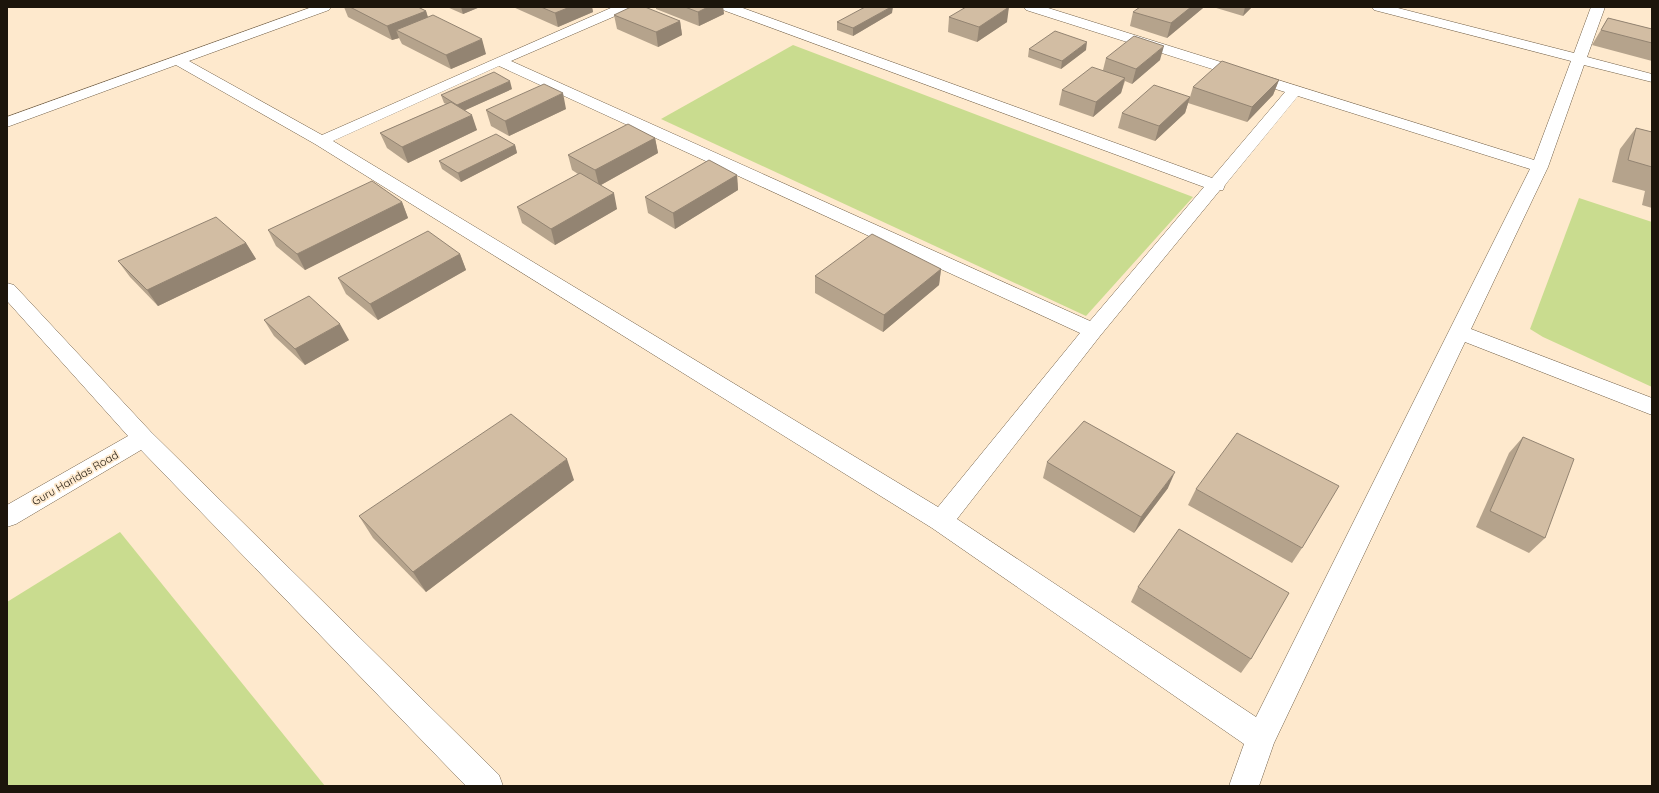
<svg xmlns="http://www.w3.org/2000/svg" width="1659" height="793" font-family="Quicksand,sans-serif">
<rect width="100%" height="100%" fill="#fee9cd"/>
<!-- green -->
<g fill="#c9dc8f">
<polygon points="793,45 1193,197 1086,316 661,119"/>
<polygon points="1579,198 1652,222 1652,387 1543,337 1530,329"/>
<polygon points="120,532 325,786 7,786 7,602"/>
</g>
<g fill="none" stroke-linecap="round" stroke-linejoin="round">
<!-- minor casing -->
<g stroke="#736149" stroke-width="1">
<g id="minor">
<path d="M312,7H331L329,10L189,61L322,135L613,7H631L629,10L511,61L1090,321L1204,187L723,10L721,7H740L1212,178L1285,92L1026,10L1024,7H1045L1534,160L1571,61L1374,10L1372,7H1394L1574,53L1591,7H1605L1587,57L1652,74V82L1584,65L1548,167L1471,329L1652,398V415L1465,342L1274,743L1259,786H1229L1244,744L932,528L315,144L176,65L7,127V117ZM499,66L1080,333L938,507L333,141ZM1298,96L1530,169L1256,717L957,519L1100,336L1220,190H1223L1225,185Z"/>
<polygon points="7,283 14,285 151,432 499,775 503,786 466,786 141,450 16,524 7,527 7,505 128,436 7,301"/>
</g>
</g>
<!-- minor -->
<use href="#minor" fill="#fff" fill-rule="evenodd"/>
</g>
<!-- wall -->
<g fill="#b5a38c">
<polygon points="344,7 418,7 426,11 428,17 486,54 451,69 402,44 399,38 392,40 348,17"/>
<polygon points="447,7 480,7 463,14"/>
<polygon points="513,7 592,7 593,12 558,27"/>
<polygon points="656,7 723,7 724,14 699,26 656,9"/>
<polygon points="1213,7 1252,7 1243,16"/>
<polygon points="1203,8 1167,38 1130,26 1133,12"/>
<polygon points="892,13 853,36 837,30 837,22"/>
<polygon points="614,15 680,21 682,35 658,47 617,29"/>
<polygon points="949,17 1007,22 977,42 948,32"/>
<polygon points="1608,18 1652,29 1652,61 1592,45"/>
<polygon points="1029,49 1086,50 1061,69 1028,57"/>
<polygon points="1106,58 1160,60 1132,84 1125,81 1121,93 1093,117 1059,105 1062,90 1103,70"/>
<polygon points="1279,80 1273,95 1247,122 1188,103 1185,113 1155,141 1118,128 1122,113 1190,97 1193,87"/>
<polygon points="512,89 465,110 477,130 408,163 387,148 380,133 446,104 444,103 441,95"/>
<polygon points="566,109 509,136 491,126 486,110"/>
<polygon points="1636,128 1652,132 1652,208 1642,205 1645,191 1612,182 1620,149"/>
<polygon points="655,138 658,153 601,185 617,209 555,245 522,223 517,207 578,174 572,170 568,155"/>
<polygon points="515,145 517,153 461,182 442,169 439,161"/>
<polygon points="737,175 738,190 675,229 648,213 645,197"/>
<polygon points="402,202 408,218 305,270 276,246 268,230"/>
<polygon points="246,243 256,259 158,306 130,277 118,261"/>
<polygon points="460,254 466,270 378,320 346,294 338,278"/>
<polygon points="941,269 939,285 883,332 815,293 815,276"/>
<polygon points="264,320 349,340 305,365 274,336"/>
<polygon points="1523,437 1545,538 1529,553 1476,527 1509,453"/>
<polygon points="1047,462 1168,488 1134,533 1043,478"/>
<polygon points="574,480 426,592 373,538 359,516"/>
<polygon points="1196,489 1302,548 1292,563 1188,505"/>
<polygon points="1138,587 1251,659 1241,673 1131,602"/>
</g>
<!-- shaded-wall -->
<g fill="#938472">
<polygon points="461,7 480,7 463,14"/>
<polygon points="570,7 592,7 593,12 558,27 555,13"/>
<polygon points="708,7 723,7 724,14 699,26 698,12"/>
<polygon points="891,7 893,7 892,13 853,36 853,28"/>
<polygon points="1009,7 1007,22 977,42 979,27"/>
<polygon points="1191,7 1203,7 1203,8 1167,38 1171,23"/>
<polygon points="1245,7 1252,7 1243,16"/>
<polygon points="426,11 430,25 396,30 399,38 392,40 387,26"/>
<polygon points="680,21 682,35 658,47 656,32"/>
<polygon points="482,39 486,54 451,69 446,55"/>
<polygon points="1087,42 1086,50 1061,69 1062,61"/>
<polygon points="1164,46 1160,60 1132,84 1136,69"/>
<polygon points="1125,78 1121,93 1093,117 1096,102"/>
<polygon points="1279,80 1273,95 1247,122 1252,107"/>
<polygon points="510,81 512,89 459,113 457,105"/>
<polygon points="563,93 566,109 509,136 505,121"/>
<polygon points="1190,97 1185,113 1155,141 1159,126"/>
<polygon points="472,115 477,130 408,163 402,147"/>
<polygon points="655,138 658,153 599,186 595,170"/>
<polygon points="515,145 517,153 461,182 458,173"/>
<polygon points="737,175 738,190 675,229 673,213"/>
<polygon points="614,193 617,209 555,245 551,229"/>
<polygon points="402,202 408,218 305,270 297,254"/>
<polygon points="246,243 256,259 158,306 147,290"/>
<polygon points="460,254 466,270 378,320 370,304"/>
<polygon points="941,269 939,285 883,332 884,315"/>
<polygon points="340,324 349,340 305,365 295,349"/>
<polygon points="567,459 574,480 426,592 413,572"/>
<polygon points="1175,472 1168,488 1134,533 1141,517"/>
</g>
<!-- building -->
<g fill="#d2bda3" stroke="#938472">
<polygon points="350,7 418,7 426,11 387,26"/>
<polygon points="541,7 570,7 555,13"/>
<polygon points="631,7 645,7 680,21 656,32 614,15"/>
<polygon points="685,7 708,7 698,12"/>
<polygon points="865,7 891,7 853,28 837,22"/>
<polygon points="966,7 1009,7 979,27 949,17"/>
<polygon points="1140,7 1191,7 1171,23 1133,12"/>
<polygon points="433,15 482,39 446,55 396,30"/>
<polygon points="1608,18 1652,29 1652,43 1601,30"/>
<polygon points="1055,31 1087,42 1062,61 1029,49"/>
<polygon points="1134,36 1164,46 1136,69 1106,58"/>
<polygon points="1222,61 1279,80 1252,107 1193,87"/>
<polygon points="1092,67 1125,78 1096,102 1062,90"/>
<polygon points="494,72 510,81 457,105 441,95"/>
<polygon points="544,84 563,93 505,121 486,110"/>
<polygon points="1154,85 1190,97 1159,126 1122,113"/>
<polygon points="451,102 472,115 402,147 380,133"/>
<polygon points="628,124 655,138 595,170 568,155"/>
<polygon points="1636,128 1652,132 1652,167 1628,160"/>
<polygon points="496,134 515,145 458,173 439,161"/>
<polygon points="709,160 737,175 673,213 645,197"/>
<polygon points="580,173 614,193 551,229 517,207"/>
<polygon points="372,181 402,202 297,254 268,230"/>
<polygon points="216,217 246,243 147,290 118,261"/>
<polygon points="428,231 460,254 370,304 338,278"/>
<polygon points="872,234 941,269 884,315 815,276"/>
<polygon points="309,296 340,324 295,349 264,320"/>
<polygon points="511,414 567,459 413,572 359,516"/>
<polygon points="1084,421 1175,472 1141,517 1047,462"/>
<polygon points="1237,433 1339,486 1302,548 1196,489"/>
<polygon points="1523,437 1574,459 1545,538 1490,511"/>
<polygon points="1179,529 1289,593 1251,659 1138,587"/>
</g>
<g text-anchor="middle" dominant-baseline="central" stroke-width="3.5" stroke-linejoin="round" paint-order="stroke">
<!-- street labels -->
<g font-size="11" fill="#1c150b" stroke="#fee9cd">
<text transform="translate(75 478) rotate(-30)">Guru Haridas Road</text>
</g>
</g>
<!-- border -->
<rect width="1659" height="793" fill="none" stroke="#1c150b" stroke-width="16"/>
</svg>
